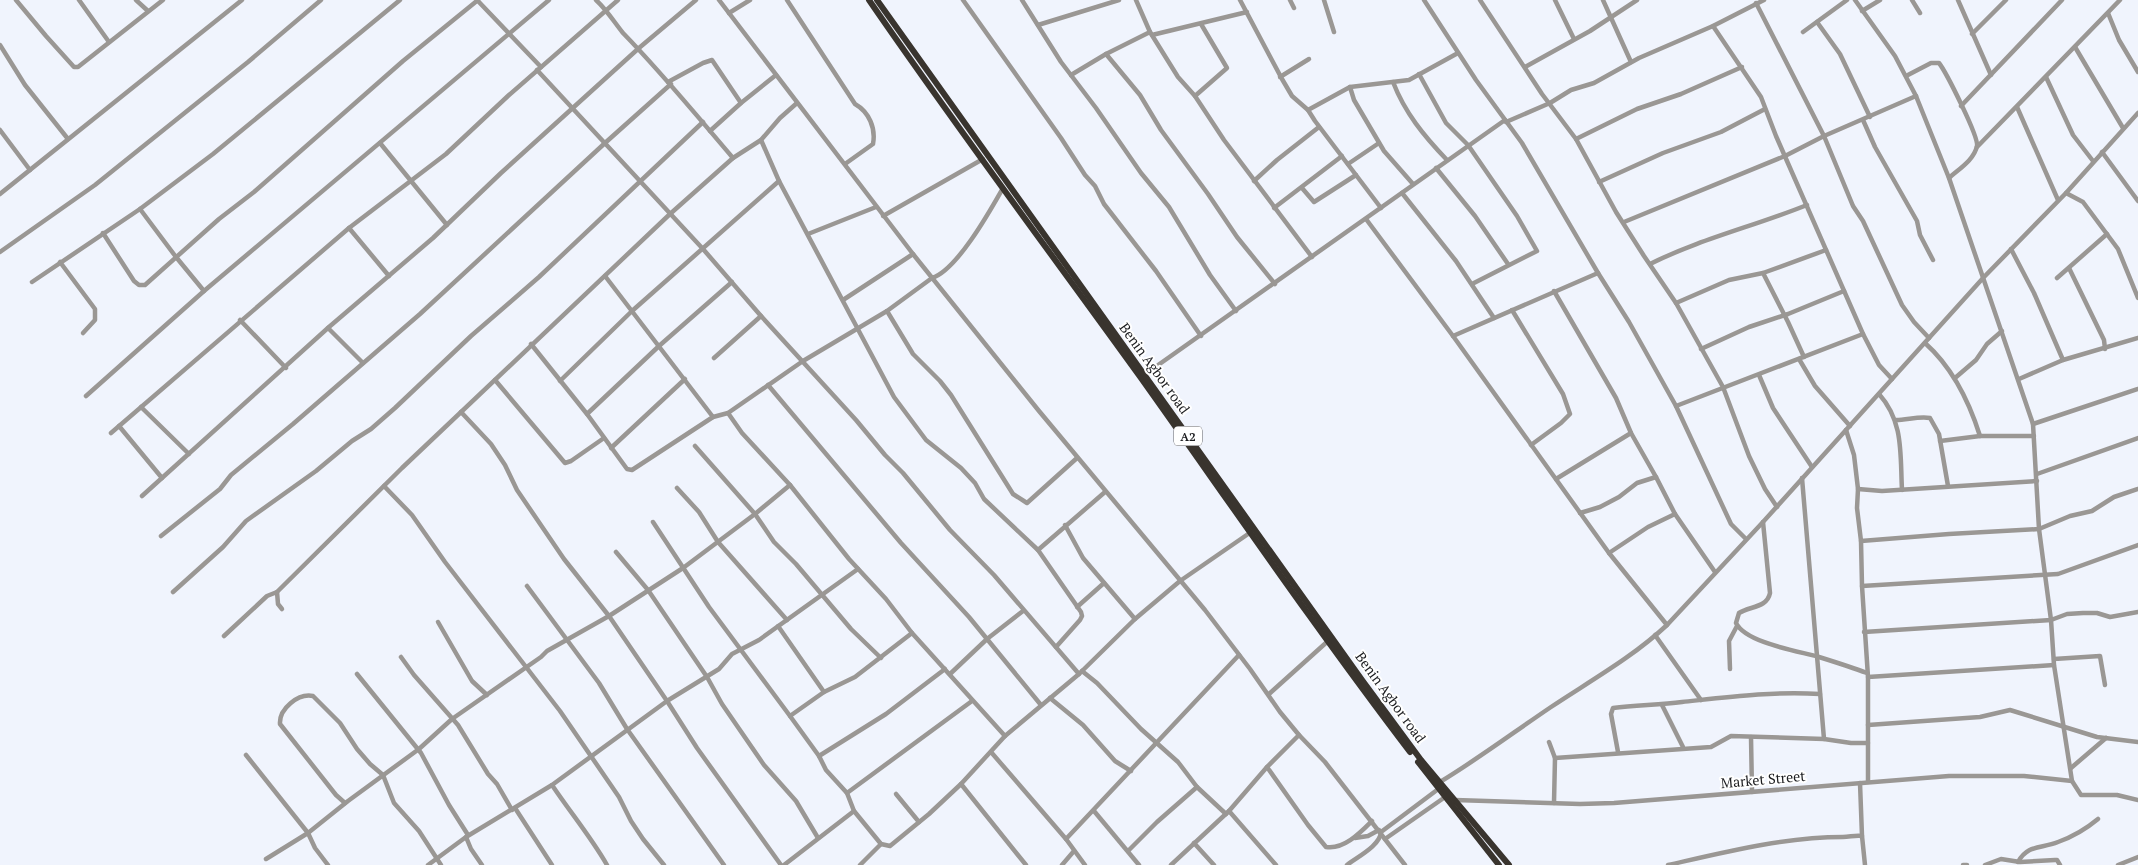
<svg xmlns="http://www.w3.org/2000/svg" width="2138" height="865" font-family="'PT Serif',serif">
<rect width="100%" height="100%" fill="#f0f4fd"/>
<g fill="none" stroke-linecap="round" stroke-linejoin="round">
<!-- minor -->
<g stroke="#9a9794" stroke-width="4.5">
<polyline points="16,0 46,36 74,67 78,67 163,0"/>
<polyline points="79,0 109,42"/>
<polyline points="136,0 148,11"/>
<polyline points="477,0 541,67"/>
<path d="M596,0C607,10 614,22 623,33C662,73 697,116 733,158"/>
<polyline points="719,0 913,254 1039,411 1205,610 1250,669 1280,712 1299,735 1325,762 1405,865"/>
<path d="M787,0L855,104C869,112 876,128 873,144L845,164"/>
<polyline points="963,0 1061,138 1085,175 1095,186 1104,204 1156,271 1201,336"/>
<polyline points="1022,0 1061,62 1096,108 1141,173 1169,207 1210,275 1236,311"/>
<polyline points="1136,0 1150,32 1178,77 1195,96 1224,140 1312,257"/>
<polyline points="1240,0 1282,79 1292,96 1308,110 1315,121 1381,208"/>
<polyline points="1290,0 1294,8"/>
<polyline points="1324,0 1334,32"/>
<polyline points="1424,0 1476,80 1522,143 1598,273 1629,322 1676,406 1731,524 1746,539"/>
<polyline points="1480,0 1542,94 1576,139 1616,212 1644,256 1676,303 1723,387 1749,456 1765,489 1777,507"/>
<polyline points="1555,0 1574,39"/>
<polyline points="1603,0 1631,62"/>
<polyline points="1855,0 1895,56 1916,96 1949,178 2033,424 2039,529 2051,620 2054,665 2072,781 2081,795 2117,795 2138,800"/>
<polyline points="1912,0 1920,13"/>
<polyline points="1958,0 1991,75"/>
<polyline points="1756,3 1824,136 1853,206 1863,221 1902,305 1914,322 1929,338"/>
<polyline points="1862,11 1880,0"/>
<polyline points="729,13 750,0"/>
<polyline points="2108,13 2119,40 2138,72"/>
<polyline points="1817,22 1840,54 1870,117"/>
<polyline points="1038,25 1119,0"/>
<polyline points="1803,32 1847,0"/>
<polyline points="1972,34 2006,0"/>
<polyline points="1152,35 1247,12"/>
<polyline points="0,45 25,85 68,139"/>
<polyline points="2075,47 2123,128"/>
<polyline points="1106,54 1140,95 1161,130 1208,194 1237,237 1275,284"/>
<polyline points="1525,67 1590,31 1637,0"/>
<polyline points="537,70 703,249 761,316 856,420 885,455 903,473 950,530 994,575 1079,674"/>
<polyline points="1419,74 1446,123 1468,145 1517,216 1537,251 1472,284"/>
<polyline points="1071,75 1106,54 1150,32"/>
<path d="M1906,76L1931,63H1939C1946,72 1979,137 1977,146C1974,160 1959,169 1949,178"/>
<polyline points="1280,77 1309,59"/>
<polyline points="2046,77 2073,135 2093,161"/>
<polyline points="668,82 703,63 712,60 741,103"/>
<path d="M1393,82C1405,113 1424,136 1447,160"/>
<polyline points="1350,87 1354,100 1384,151 1413,184"/>
<polyline points="1195,96 1227,68 1201,24"/>
<polyline points="1961,106 2062,0"/>
<polyline points="2017,107 2058,200"/>
<polyline points="1308,110 1350,87 1409,80 1458,53"/>
<polyline points="1863,120 1875,147 1917,221 1920,235 1933,260"/>
<polyline points="1506,122 1550,103 1571,90 1594,83 1639,58 1713,26 1764,0"/>
<polyline points="0,130 30,170"/>
<polyline points="710,131 741,103 776,75"/>
<polyline points="1576,139 1637,109 1681,94 1742,67"/>
<polyline points="761,140 779,181 894,397 926,440 961,468 975,483 984,499 1038,550 1081,612 1082,616 1080,620 1056,647"/>
<polyline points="380,143 447,225"/>
<polyline points="1977,147 2120,0"/>
<polyline points="2102,152 2138,201"/>
<polyline points="1348,164 1379,143"/>
<polyline points="1436,168 1475,216 1508,264"/>
<polyline points="1254,181 1277,160 1319,127"/>
<polyline points="1599,182 1663,153 1721,132 1765,109"/>
<polyline points="1302,188 1314,202 1356,175"/>
<polyline points="1402,193 1456,261 1494,318"/>
<polyline points="2066,193 2083,202 2118,249 2138,298"/>
<polyline points="0,194 242,0"/>
<polyline points="1274,208 1342,156"/>
<polyline points="140,209 176,257 204,291"/>
<polyline points="883,216 983,159"/>
<polyline points="1366,219 1453,336 1609,553 1667,625"/>
<polyline points="1624,222 1785,156 1824,136 1916,96"/>
<polyline points="349,228 389,276"/>
<polyline points="103,233 134,281 139,285 145,285 219,219 254,192 403,61 478,0"/>
<polyline points="808,234 876,207"/>
<polyline points="2011,249 2034,293 2063,360"/>
<polyline points="0,252 95,185 248,62 321,0"/>
<polyline points="60,262 95,309 95,320 83,333"/>
<path d="M1650,264C1700,239 1755,226 1807,205"/>
<polyline points="2069,268 2104,340 2105,349"/>
<polyline points="1763,273 1788,322 1804,357"/>
<polyline points="605,276 713,417"/>
<polyline points="2057,278 2107,234"/>
<polyline points="32,282 140,209 213,154 400,0"/>
<polyline points="1554,291 1616,398 1631,433 1656,477 1675,514 1715,572"/>
<polyline points="843,300 913,254"/>
<polyline points="1676,303 1729,280 1763,273 1826,250"/>
<polyline points="1512,310 1563,394 1570,414 1561,423 1531,445"/>
<polyline points="887,311 913,354 940,381 951,395 1013,494 1027,503 1077,458"/>
<polyline points="240,320 286,368"/>
<polyline points="328,328 363,363"/>
<polyline points="1863,334 1879,365 1892,379"/>
<polyline points="1453,336 1598,273"/>
<path d="M1925,343C1953,368 1969,401 1980,436"/>
<path d="M531,344L587,414L627,469L632,470L713,417L728,413L803,361L887,311L932,278C957,270 990,211 1003,188"/>
<polyline points="1701,349 1749,327 1788,314 1844,291"/>
<polyline points="714,358 761,316"/>
<polyline points="1799,359 1815,386 1850,426"/>
<polyline points="1144,375 1505,120"/>
<polyline points="1759,375 1773,408 1812,467"/>
<polyline points="1955,378 1976,360 1987,344 2002,331"/>
<polyline points="2019,379 2063,360 2138,338"/>
<polyline points="495,380 565,463 571,461 604,438"/>
<polyline points="560,381 632,311 779,181"/>
<polyline points="768,385 901,543 969,617 1041,705"/>
<path d="M1879,394C1904,422 1900,454 1902,490"/>
<polyline points="86,396 204,291 549,0"/>
<polyline points="1676,406 1863,334 1776,136 1761,97 1713,26"/>
<polyline points="141,407 189,454"/>
<polyline points="461,412 491,444 505,465 517,490 564,559 609,616 667,701 697,748 781,865"/>
<polyline points="728,413 742,433 790,485 849,559 886,599 912,633 1005,736"/>
<polyline points="587,414 659,346 732,282"/>
<path d="M1896,420C1907,420 1919,416 1930,418L1939,434L1948,486"/>
<polyline points="2033,424 2138,389"/>
<polyline points="119,426 162,478"/>
<polyline points="1846,430 1854,455 1858,489 1857,508 1861,541 1862,586 1868,677 1868,782"/>
<polyline points="111,433 349,228 446,154 509,95 618,0"/>
<polyline points="1940,441 1980,436 2034,436"/>
<polyline points="695,446 755,514 774,542 796,564 851,629 881,658"/>
<polyline points="611,448 685,379"/>
<polyline points="2037,474 2138,438"/>
<polyline points="1802,478 1824,739"/>
<polyline points="1556,479 1631,433"/>
<polyline points="384,486 412,515 445,562 560,711 619,797 631,821 643,839 664,865"/>
<polyline points="677,488 699,512 718,542 787,620"/>
<polyline points="1858,489 1882,491 2037,481"/>
<polyline points="142,496 329,327 433,238 501,173 639,48 696,0"/>
<polyline points="1580,513 1600,507 1619,497 1637,483 1656,477"/>
<polyline points="653,522 709,607 790,716 819,756 826,770 847,793 854,811 881,844 890,846 929,814 961,784 1005,736 1079,674 1135,619 1180,581 1251,532"/>
<path d="M1763,522L1770,593C1767,608 1750,606 1739,613L1736,623C1746,643 1798,651 1819,657C1835,662 1851,667 1867,673"/>
<polyline points="1065,525 1083,558 1135,619"/>
<polyline points="161,536 220,489 231,475 293,424 420,314 605,143 671,84"/>
<polyline points="1861,541 1949,534 2039,529 2070,516 2092,511 2114,497 2138,489"/>
<polyline points="1038,550 1105,492"/>
<polyline points="616,552 648,590 707,677 722,704 764,765 796,801 818,838"/>
<polyline points="1609,553 1648,527 1675,514"/>
<polyline points="527,586 599,683 627,729 724,865"/>
<polyline points="1862,586 2058,574 2138,545"/>
<polyline points="173,592 223,547 246,521 316,471 352,441 371,429 395,408 471,336 539,277 703,122"/>
<polyline points="277,592 278,604 282,609"/>
<polyline points="1077,607 1104,583"/>
<polyline points="438,622 472,681 487,695"/>
<polyline points="778,626 824,692"/>
<polyline points="1864,632 2051,620 2067,614 2083,613 2097,613 2110,617 2138,612"/>
<polyline points="1655,635 1701,700"/>
<polyline points="224,636 267,596 277,592 402,468 670,214 733,158 761,140 780,118 797,103"/>
<polyline points="401,657 414,675 458,725 488,774 497,784 512,810"/>
<polyline points="2054,659 2100,656 2105,685"/>
<polyline points="1730,669 1729,641 1737,626"/>
<polyline points="1082,671 1097,683 1141,729 1178,762 1197,787 1226,814"/>
<polyline points="357,674 421,753 449,805 468,835"/>
<polyline points="950,674 987,639 1023,611"/>
<polyline points="1868,677 2054,665"/>
<polyline points="1269,694 1328,641"/>
<polyline points="1050,698 1083,725 1115,761 1131,771"/>
<polyline points="1662,705 1683,747"/>
<polyline points="790,716 824,692 855,677 912,633"/>
<polyline points="1868,725 1980,717 2010,710 2097,737 2138,742"/>
<polyline points="1751,737 1752,792"/>
<polyline points="1549,742 1555,758 1554,803"/>
<polyline points="991,752 1066,839 1085,865"/>
<path d="M1618,752L1611,714L1613,708C1636,705 1659,705 1682,702C1728,697 1773,691 1820,694"/>
<polyline points="246,755 308,833 315,848 328,865"/>
<polyline points="819,756 886,714 945,669"/>
<polyline points="1555,758 1711,747 1731,736 1824,739 1851,743 1868,743"/>
<path d="M1267,767L1308,825L1326,847C1344,850 1361,832 1372,821"/>
<polyline points="2071,768 2106,738"/>
<path d="M1440,782C1478,759 1514,732 1551,707C1590,681 1633,657 1667,625L1763,522L1984,277L2066,193L2138,113"/>
<polyline points="1860,783 1862,836 1865,865"/>
<polyline points="961,784 1026,865"/>
<path d="M552,785C570,812 591,837 607,865"/>
<polyline points="847,793 972,701"/>
<polyline points="896,794 919,822"/>
<polyline points="1455,800 1580,804 1614,803 1949,776 2024,776 2072,781"/>
<path d="M345,803L336,795L280,724C279,709 298,693 313,696L340,723L357,749L370,764L383,775L394,803L419,831L441,865"/>
<polyline points="515,808 552,865"/>
<polyline points="1094,811 1139,865"/>
<polyline points="1229,811 1276,865"/>
<polyline points="466,837 471,849 482,865"/>
<polyline points="1355,838 1368,836 1379,830"/>
<polyline points="1066,839 1239,655"/>
<polyline points="1385,839 1448,795"/>
<polyline points="1194,843 1214,865"/>
<polyline points="1128,851 1157,822 1197,787"/>
<polyline points="266,859 308,833 348,801 419,749 452,719 541,657 547,651 609,616 683,568 755,514 790,485"/>
<path d="M2018,862C2028,844 2041,849 2058,842C2072,837 2086,829 2098,819"/>
<polyline points="428,865 466,837 552,785 667,701 719,669 732,654 759,640 858,569"/>
<polyline points="784,865 854,811"/>
<polyline points="860,865 881,844"/>
<polyline points="1062,865 1074,851"/>
<polyline points="1171,865 1229,811 1267,767 1299,735"/>
<path d="M1347,865C1357,857 1380,846 1381,832L1441,787"/>
<path d="M1668,865C1725,852 1784,837 1843,837C1850,837 1855,835 1862,836"/>
<polyline points="1963,865 1967,865"/>
<polyline points="1985,865 2001,859 2020,862 2055,860 2057,860 2060,865"/>
<polyline points="2118,865 2138,857"/>
</g>
<!-- highway -->
<g stroke="#39342e" stroke-width="6">
<path d="M869,0C957,128 1050,252 1141,378C1230,503 1317,630 1410,752"/>
<polyline points="877,0 1362,680 1421,760 1509,865"/>
<polyline points="1418,762 1499,865"/>
</g>
</g>
<g text-anchor="middle" dominant-baseline="central" stroke-width="4" stroke-linejoin="round" paint-order="stroke">
<!-- shield labels -->
<rect fill="#fff" stroke="#5f5f62" stroke-width="1" x="1174" y="426.5" width="28" height="19" rx="4"/>
<g font-size="12" font-weight="bold" fill="#1a1b1e">
<text x="1188" y="436">A2</text>
</g>
<!-- street labels -->
<g font-size="14" fill="#1a1b1e" stroke="#fff">
<text transform="translate(1155 368) rotate(54)">Benin Agbor road</text>
<text transform="translate(1391 697) rotate(54)">Benin Agbor road</text>
<text transform="translate(1763 779) rotate(-5)">Market Street</text>
</g>
</g>
</svg>
